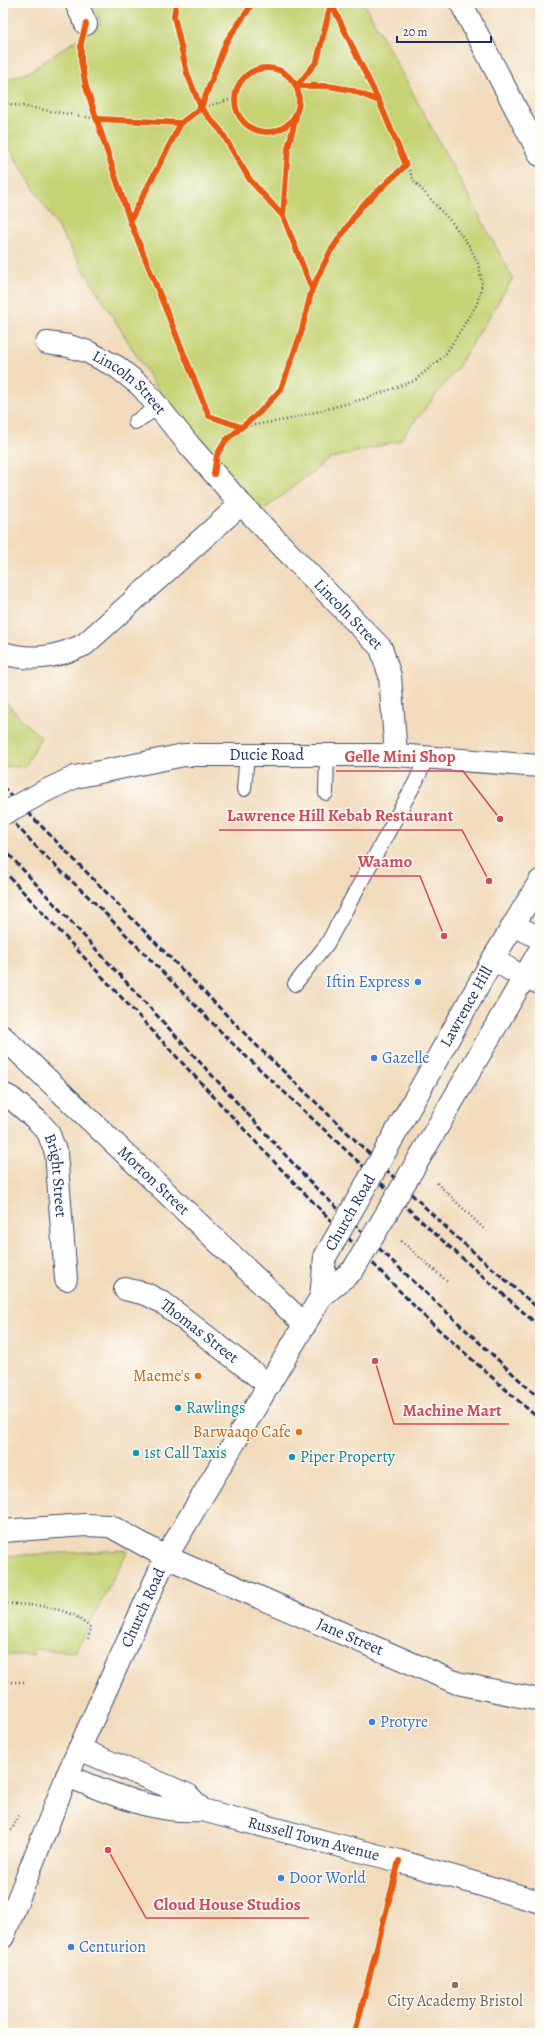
<svg xmlns="http://www.w3.org/2000/svg" width="543" height="2036" font-family="Alegreya,serif">
<rect width="100%" height="100%" fill="#fdfcf7"/>
<filter id="ink" filterUnits="userSpaceOnUse"><feTurbulence type="fractalNoise" baseFrequency=".025" numOctaves="2"/><feDisplacementMap in="SourceGraphic" scale="8" xChannelSelector="R" yChannelSelector="G"/><feConvolveMatrix kernelMatrix="1 2 1 2 8 2 1 2 1" color-interpolation-filters="sRGB"/></filter>
<filter id="wash" filterUnits="userSpaceOnUse"><feTurbulence type="fractalNoise" baseFrequency=".012" numOctaves="4" result="noise"/><feDisplacementMap in="SourceGraphic" scale="16" xChannelSelector="R" yChannelSelector="G"/><feGaussianBlur stdDeviation="0.9" result="paint"/><feColorMatrix in="noise" values="0 0 0 0 0 0 0 0 0 0 0 0 0 0 0 0 0 1.4 0 .05"/><feComposite in="paint" operator="in"/></filter>
<g filter="url(#wash)">
<rect width="100%" height="100%" fill="#f2dbbc"/>
<!-- green -->
<g fill="#c6d374" stroke="#708169">
<polygon points="92,3 364,3 513,278 456,370 399,441 329,459 258,514 173,415 3,138 3,81 29,72 101,23"/>
<polygon points="3,699 22,720 41,737 25,767 3,766"/>
<polygon points="128,1550 75,1652 33,1649 33,1655 3,1655 3,1556"/>
</g>
</g>
<g filter="url(#ink)">
<g fill="none" stroke-linecap="round" stroke-linejoin="round">
<!-- service casing -->
<g stroke="#3b496c" stroke-width="16">
<g id="service">
<polyline points="135,422 159,407"/>
<polyline points="244,789 247,755"/>
<polyline points="326,793 327,755"/>
<polyline points="295,984 327,944 416,781 427,757"/>
</g>
</g>
<!-- minor casing -->
<g stroke="#3b496c" stroke-width="24">
<g id="minor">
<polyline points="76,3 86,24"/>
<polyline points="461,3 540,155"/>
<path id="s1" d="M47,343L69,346L88,352L117,367L142,387L190,446L241,504L381,648L390,676L396,755"/>
<path d="M3,653C32,662 57,657 84,645L241,504"/>
<path id="s2" d="M45,791L75,777L184,755H396L540,766"/>
<polyline points="513,925 540,938"/>
<polyline points="493,959 524,978 540,983"/>
<path id="s3" d="M3,1037L305,1325"/>
<path id="s4" d="M3,1094L11,1098L38,1121L48,1132L56,1153L66,1279"/>
<path id="s5" d="M125,1289L146,1294L162,1302L269,1385"/>
<path id="s6" d="M3,1531L85,1525L110,1526L166,1557L457,1683L540,1700"/>
<polyline points="79,1749 188,1795 202,1810"/>
<path id="s7" d="M67,1776C114,1794 150,1813 202,1810L399,1861L540,1902"/>
</g>
</g>
<!-- primary casing -->
<g stroke="#3b496c" stroke-width="24">
<g id="primary">
<path id="s8" d="M395,1134L493,959L540,881"/>
<polyline points="420,1157 540,950"/>
<polyline points="321,1297 325,1257"/>
<path id="s9" d="M3,1937L67,1776L166,1557L321,1297L353,1270"/>
</g>
</g>
<!-- path -->
<g stroke="#3b496c" stroke-width="2.5" stroke-dasharray="1 3" stroke-linecap="butt">
<polyline points="176,3 174,16 187,73 201,108 221,131 250,180 283,216"/>
<polyline points="81,50 86,87 130,221 209,416 241,427 286,420 364,399 414,381 445,355 477,304 482,284 478,263 470,247 454,225 415,182 406,165"/>
<circle cx="267" cy="100" r="32"/>
<polyline points="297,86 317,61 331,3"/>
<polyline points="298,86 328,86 351,90 378,101"/>
<polyline points="3,103 98,119 181,123 201,108 226,42 253,3"/>
<polyline points="201,108 235,98"/>
<polyline points="130,221 181,123"/>
<polyline points="313,289 330,252 360,208 406,165 379,101 331,3"/>
<polyline points="224,443 259,413 281,389 301,333 312,289 283,216 288,148 296,117"/>
<polyline points="437,1183 484,1229"/>
<polyline points="401,1241 448,1282"/>
<polyline points="3,1603 42,1606 60,1610 74,1615 91,1628 88,1639"/>
<polyline points="3,1682 24,1682"/>
<polyline points="3,1720 4,1718"/>
<polyline points="3,1830 12,1830 19,1813"/>
<polyline points="355,2033 392,1888"/>
</g>
<!-- service -->
<use href="#service" stroke="#fff" stroke-width="14"/>
<!-- minor -->
<use href="#minor" stroke="#fff" stroke-width="22"/>
<!-- primary -->
<use href="#primary" stroke="#fff" stroke-width="22"/>
<!-- rail -->
<g stroke="#1b2f5e" stroke-width="3" stroke-dasharray="6 3" stroke-linecap="butt">
<polyline points="3,787 254,1043 454,1235 540,1310"/>
<polyline points="3,811 43,854 95,903 232,1043 434,1233 540,1327"/>
<polyline points="3,848 312,1184 411,1279 540,1399"/>
<polyline points="3,870 280,1168 428,1320 540,1420"/>
</g>
<!-- minor-bridge casing -->
<g stroke="#3b496c" stroke-width="24" stroke-linecap="butt">
<polyline id="minor-bridge" points="3,814 45,791"/>
</g>
<!-- primary-bridge casing -->
<g stroke="#3b496c" stroke-width="24" stroke-linecap="butt">
<g id="primary-bridge">
<path id="s10" d="M325,1257L395,1134"/>
<polyline points="353,1270 420,1157"/>
</g>
</g>
<!-- minor-bridge -->
<use href="#minor-bridge" stroke="#fff" stroke-width="22"/>
<!-- primary-bridge -->
<use href="#primary-bridge" stroke="#fff" stroke-width="22"/>
<!-- cycleway casing -->
<g stroke="#fdfcf7" stroke-width="8">
<g id="cycleway">
<polyline points="176,3 174,16 187,73 201,108 221,131 250,180 283,216"/>
<polyline points="86,24 81,43 81,61 86,87 130,221 209,416 241,427"/>
<circle cx="267" cy="100" r="32"/>
<polyline points="297,86 317,61 331,3"/>
<polyline points="297,86 328,86 351,90 379,101"/>
<polyline points="98,119 181,123 201,108 226,42 253,3"/>
<polyline points="130,221 181,123"/>
<polyline points="312,289 330,252 360,208 406,165 379,101 331,3"/>
<polyline points="214,474 217,455 226,440 259,413 281,389 301,333 312,289 283,216 288,148 296,117"/>
<polyline points="355,2033 399,1861"/>
</g>
</g>
<!-- cycleway -->
<use href="#cycleway" stroke="#e8590c" stroke-width="6"/>
</g>
</g>
<!-- markers -->
<g fill="#3f7fe0" stroke="#fdfcf7" stroke-width="1.5">
<circle cx="418" cy="982" r="4"/>
<circle cx="374" cy="1058" r="4"/>
<circle cx="372" cy="1722" r="4"/>
<circle cx="281" cy="1878" r="4"/>
<circle cx="71" cy="1947" r="4"/>
</g>
<g fill="#e8710a" stroke="#fdfcf7" stroke-width="1.5">
<circle cx="198" cy="1376" r="4"/>
<circle cx="299" cy="1432" r="4"/>
</g>
<g fill="#0f9aa8" stroke="#fdfcf7" stroke-width="1.5">
<circle cx="178" cy="1408" r="4"/>
<circle cx="136" cy="1453" r="4"/>
<circle cx="292" cy="1457" r="4"/>
</g>
<circle fill="#8d6e63" stroke="#fdfcf7" stroke-width="1.5" cx="455" cy="1985" r="4"/>
<g text-anchor="middle" dominant-baseline="central" stroke-width="3" stroke-linejoin="round" paint-order="stroke">
<!-- street labels -->
<g font-size="16" fill="#1b2f5e" stroke="#fdfcf7">
<text stroke="none"><textPath href="#s1" startOffset="94">Lincoln Street</textPath></text>
<text stroke="none"><textPath href="#s1" startOffset="414">Lincoln Street</textPath></text>
<text stroke="none"><textPath href="#s2" startOffset="227">Ducie Road</textPath></text>
<text stroke="none"><textPath href="#s8" startOffset="146">Lawrence Hill</textPath></text>
<text stroke="none"><textPath href="#s4" startOffset="104">Bright Street</textPath></text>
<text stroke="none"><textPath href="#s3" startOffset="208">Morton Street</textPath></text>
<text stroke="none"><textPath href="#s10" startOffset="51">Church Road</textPath></text>
<text stroke="none"><textPath href="#s5" startOffset="87">Thomas Street</textPath></text>
<text stroke="none"><textPath href="#s9" startOffset="358">Church Road</textPath></text>
<text stroke="none"><textPath href="#s6" startOffset="372">Jane Street</textPath></text>
<text stroke="none"><textPath href="#s7" startOffset="256">Russell Town Avenue</textPath></text>
</g>
<!-- shop labels -->
<g font-size="16" fill="#366cbe" stroke="#fdfcf7" text-anchor="start">
<text x="410" y="982" text-anchor="end">Iftin Express</text>
<text x="382" y="1058">Gazelle</text>
<text x="380" y="1722">Protyre</text>
<text x="289" y="1878">Door World</text>
<text x="79" y="1947">Centurion</text>
</g>
<!-- food labels -->
<g font-size="16" fill="#c56008" stroke="#fdfcf7" text-anchor="end">
<text x="190" y="1376">Maeme's</text>
<text x="291" y="1432">Barwaaqo Cafe</text>
</g>
<!-- culture labels -->
<g font-size="16" fill="#0d838f" stroke="#fdfcf7" text-anchor="start">
<text x="186" y="1408">Rawlings</text>
<text x="144" y="1453">1st Call Taxis</text>
<text x="300" y="1457">Piper Property</text>
</g>
<!-- education labels -->
<g font-size="16" fill="#785e54" stroke="#fdfcf7">
<text x="455" y="2001">City Academy Bristol</text>
</g>
</g>
<!-- callouts -->
<path fill="none" stroke="#d1495b" stroke-width="1.5" d="M500 819L463 771H336M489 881L462 830H219M444 936L420 876H350M375 1361L394 1424H509M108 1850L146 1918H309"/>
<g fill="#d1495b" stroke="#fdfcf7" stroke-width="1.5">
<circle cx="500" cy="819" r="4"/>
<circle cx="489" cy="881" r="4"/>
<circle cx="444" cy="936" r="4"/>
<circle cx="375" cy="1361" r="4"/>
<circle cx="108" cy="1850" r="4"/>
</g>
<g font-size="17" text-anchor="middle" font-weight="bold" fill="#d1495b" stroke="#fdfcf7" stroke-width="3" stroke-linejoin="round" paint-order="stroke">
<text x="400" y="762">Gelle Mini Shop</text>
<text x="340" y="821">Lawrence Hill Kebab Restaurant</text>
<text x="385" y="867">Waamo</text>
<text x="452" y="1416">Machine Mart</text>
<text x="227" y="1910">Cloud House Studios</text>
</g>
<!-- margin -->
<rect width="543" height="2036" fill="none" stroke="#fdfcf7" stroke-width="16"/>
<!-- scale -->
<path d="M397 36v6h94v-6" fill="none" stroke="#1b2f5e" stroke-width="2"/>
<text x="403" y="36" font-size="12" fill="#1b2f5e" stroke="#fdfcf7" stroke-width="3" paint-order="stroke">20 m</text>
</svg>
